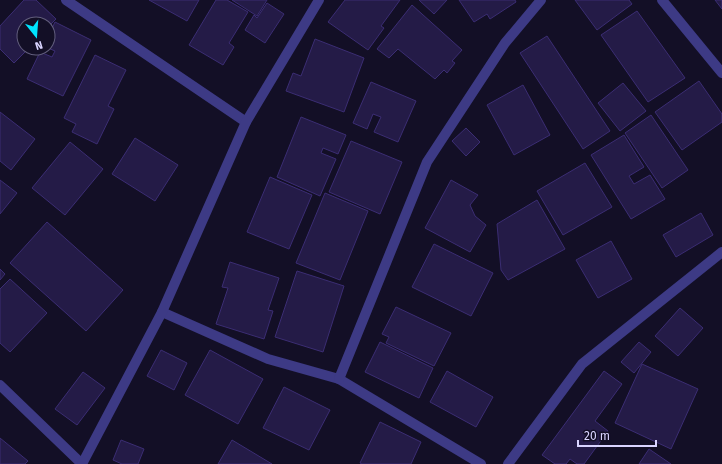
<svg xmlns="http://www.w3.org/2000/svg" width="722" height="464" font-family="'Fira Sans',sans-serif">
<rect width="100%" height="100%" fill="#130f26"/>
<!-- building -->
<g fill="#241b47" stroke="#3b2d73">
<polygon points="24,0 36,0 56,19 48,27 48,24 24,24 24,48 29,48 14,63 0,49 0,26"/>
<polygon points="149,0 199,0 187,21"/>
<polygon points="216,0 227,0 248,12 229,43 234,47 223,65 189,45"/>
<polygon points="232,0 267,0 257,16"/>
<polygon points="345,0 400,0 381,26 384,28 368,50 328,22"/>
<polygon points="419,0 447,0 434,14"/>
<polygon points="459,0 515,0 516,2 490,19 487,14 474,22"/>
<polygon points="575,0 629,0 632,4 597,30"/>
<polygon points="715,0 722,0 722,9"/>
<polygon points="267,3 284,14 265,43 245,30 254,15 257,18"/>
<polygon points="412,5 462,50 452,61 455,63 447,73 444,70 435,79 398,49 389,58 377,49"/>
<polygon points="637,11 685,78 648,102 601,35"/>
<polygon points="55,22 91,40 63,96 27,79 40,52 52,57 55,51 48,48 48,37"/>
<polygon points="547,36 610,131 583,149 520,53"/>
<polygon points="315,39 364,58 344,112 286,91 293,73 301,76"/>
<polygon points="95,55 126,70 108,106 114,109 97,144 72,132 76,124 64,118"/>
<polygon points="699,81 722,114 722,122 682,150 655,112"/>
<polygon points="371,82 416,101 398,142 374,132 381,117 373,114 367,129 353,123"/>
<polygon points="623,83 646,111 620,131 598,103"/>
<polygon points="523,85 550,135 514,155 487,105"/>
<polygon points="0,112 35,139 11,170 0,161"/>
<polygon points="651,115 688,170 662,188 625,133"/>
<polygon points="301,117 346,135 338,154 323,148 321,153 336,159 320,196 277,177"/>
<polygon points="466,128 480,142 466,156 452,141"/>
<polygon points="624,135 644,167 629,176 634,184 650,175 665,199 631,219 591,155"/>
<polygon points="135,138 178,165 155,201 112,174"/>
<polygon points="351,141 402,162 380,214 329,192"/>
<polygon points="70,142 103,169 65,215 32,188"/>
<polygon points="585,163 612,207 563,235 537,191"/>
<polygon points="270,177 312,195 289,249 247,232"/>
<polygon points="0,180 17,193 0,214"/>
<polygon points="451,180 478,195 470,205 475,216 486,225 470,252 425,228"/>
<polygon points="325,193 368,211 340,280 296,263"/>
<polygon points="537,200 565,249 508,280 501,270 497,224"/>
<polygon points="701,213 713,235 676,257 663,235"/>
<polygon points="47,222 123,290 86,331 10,263"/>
<polygon points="611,241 632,279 598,298 576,260"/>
<polygon points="434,244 493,273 471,316 412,287"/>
<polygon points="230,262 279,278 268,310 273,311 264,339 216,324 228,288 222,287"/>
<polygon points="0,269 5,274 0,280"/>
<polygon points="297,271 344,286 323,352 275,337"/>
<polygon points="10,279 47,313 10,352 0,343 0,289"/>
<polygon points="396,307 451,333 434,366 386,343 389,337 382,334"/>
<polygon points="680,308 703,328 678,356 655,336"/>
<polygon points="380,342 433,368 419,398 365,372"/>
<polygon points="639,342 651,352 634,373 621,362"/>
<polygon points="161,350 187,363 174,390 147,376"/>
<polygon points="210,350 263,379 238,424 185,395"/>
<polygon points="642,364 698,389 671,449 615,423"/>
<polygon points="447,371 493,397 476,427 430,402"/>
<polygon points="604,371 622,384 595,421 608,431 584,464 577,464 570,459 566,464 555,464 542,455"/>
<polygon points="83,372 105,388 77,425 55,409"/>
<polygon points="284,387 330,410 309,450 263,428"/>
<polygon points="380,422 421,442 411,464 362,464 360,463"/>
<polygon points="0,438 28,461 25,464 0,464"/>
<polygon points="121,440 144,449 138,464 122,464 113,460"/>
<polygon points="232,440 272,464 218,464"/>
<polygon points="649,449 671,464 639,464"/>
</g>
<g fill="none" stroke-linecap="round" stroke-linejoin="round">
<!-- minor -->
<g stroke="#3d3a85" stroke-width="10">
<polyline points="66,0 246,122"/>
<polyline points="662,0 722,73"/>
<polyline points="162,312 268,359 339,379 481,464"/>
<polyline points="339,379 427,162 505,43 541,0"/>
<polyline points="0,385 82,464"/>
<polyline points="82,464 162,312 246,122 319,0"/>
<polyline points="508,464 582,364 722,252"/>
</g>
</g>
<!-- north arrow -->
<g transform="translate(36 36) rotate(163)"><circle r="19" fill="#130f26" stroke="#625e7d"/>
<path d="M0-3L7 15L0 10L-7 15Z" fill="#00e5ff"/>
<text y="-6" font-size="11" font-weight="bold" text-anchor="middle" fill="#d9d4ff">N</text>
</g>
<!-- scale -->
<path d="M578 440v6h78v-6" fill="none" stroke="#d9d4ff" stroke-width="2"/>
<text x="584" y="440" font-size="12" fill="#d9d4ff" stroke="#130f26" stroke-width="3" paint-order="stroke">20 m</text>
</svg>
